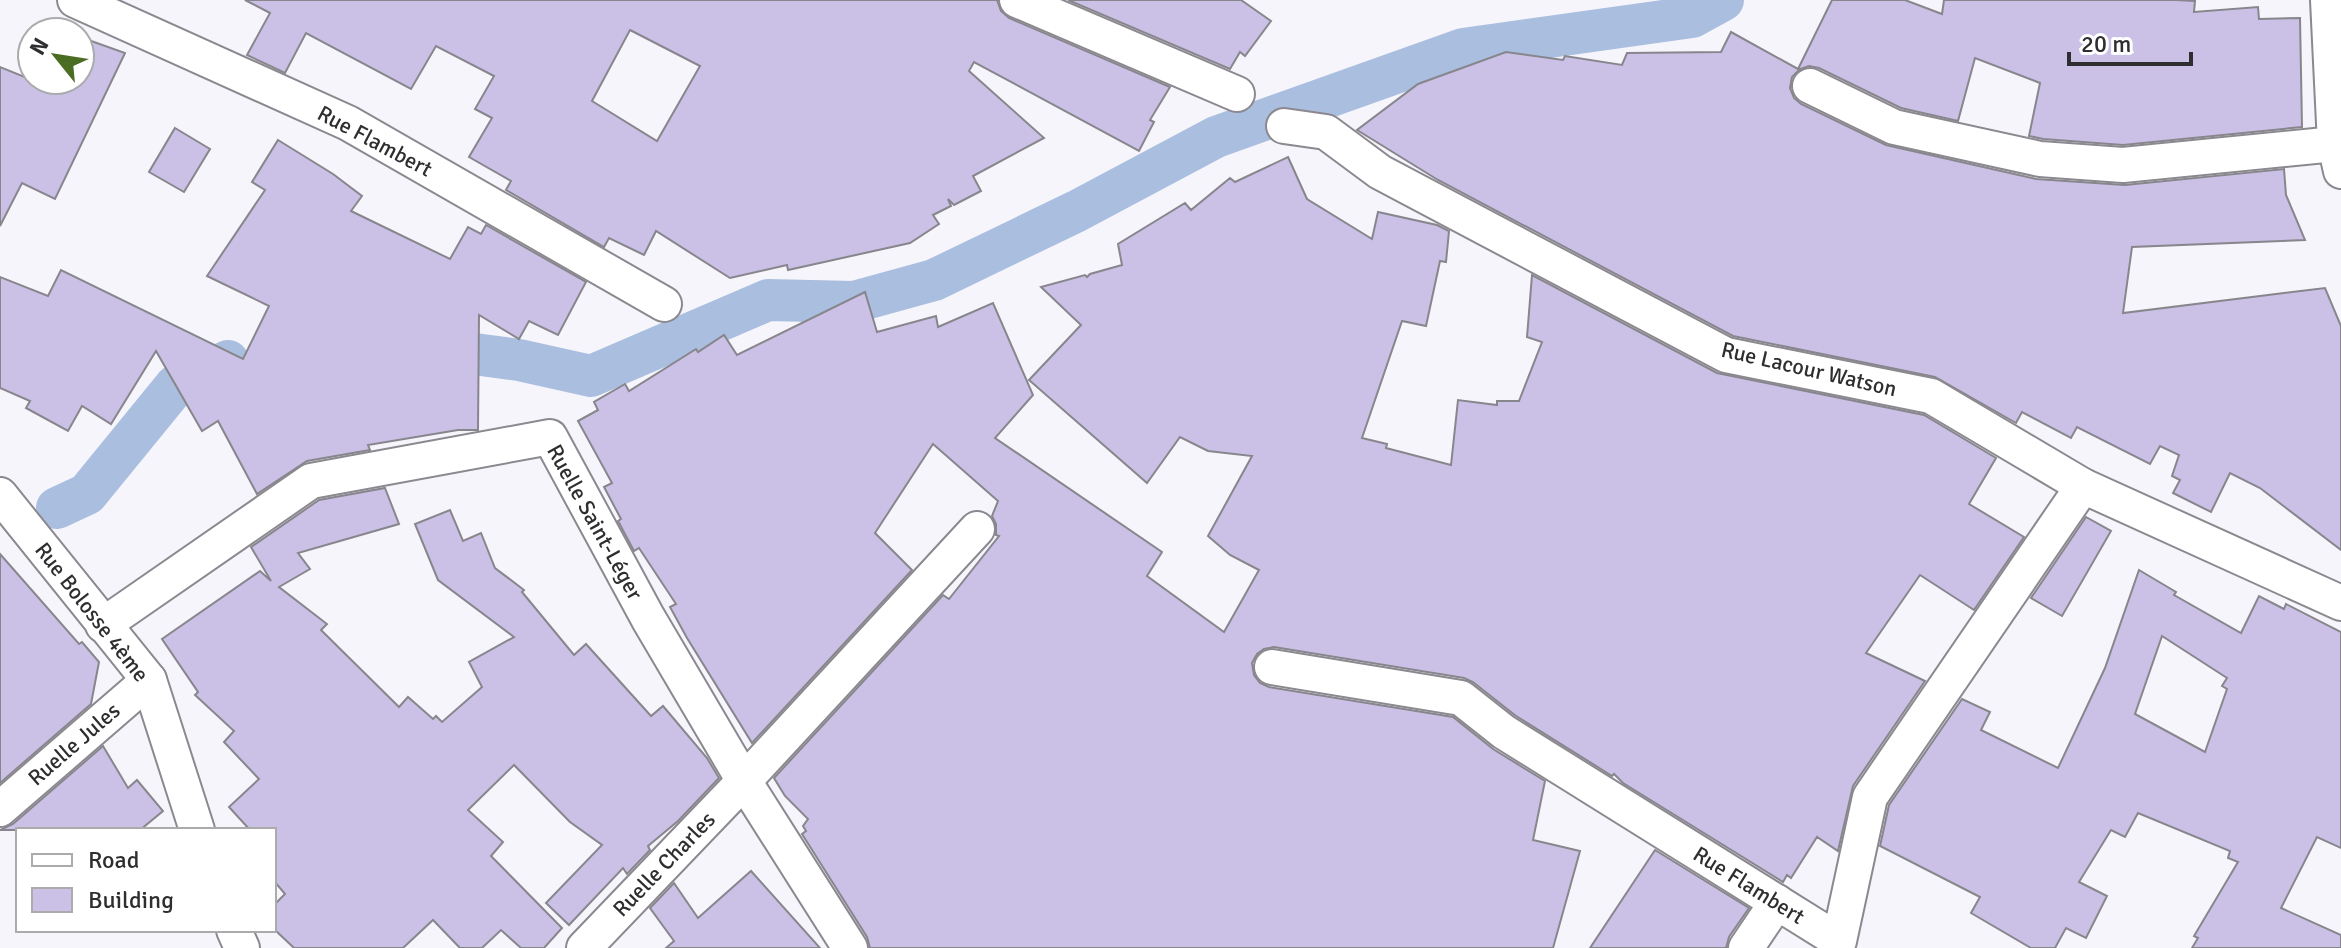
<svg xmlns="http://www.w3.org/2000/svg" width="2341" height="948" font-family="Signika,sans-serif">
<rect width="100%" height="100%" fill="#f7f5fc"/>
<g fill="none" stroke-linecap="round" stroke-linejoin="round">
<!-- canal -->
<g stroke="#aabfdf" stroke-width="42">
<polyline points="421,347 519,360 591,376 768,300 854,302 934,280 1077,211 1216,137 1463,49 1692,17 1723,0"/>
<polyline points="57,508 87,494 176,385 228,361"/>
</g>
</g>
<!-- building -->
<g fill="#cbc0e5" stroke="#87868c" stroke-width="2" fill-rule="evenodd">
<path d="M245,0H997L1001,11L1009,18L1170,87L1150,120L1154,122L1139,151L974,62L969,71L1044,138L973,176L981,191L954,205L948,199L951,206L933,215L939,224L910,243L788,270L787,265L730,278L656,231L644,255L609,238L604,247L506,190L511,181L469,157L492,118L475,109L494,76L436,46L411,89L306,33L285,73L247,55L270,13ZM630,30L700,66L657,141L592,101Z"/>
<polygon points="1068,0 1241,0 1271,21 1245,56 1240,52 1230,69"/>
<polygon points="1832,0 1905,0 1942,14 1944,0 2176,0 2195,1 2194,12 2258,7 2259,19 2300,18 2302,127 2123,145 2043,139 2029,136 2040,83 1975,58 1958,121 1901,108 1819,68 1809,66 1800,69 1792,77 1790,88 1794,98 1801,104 1886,145 2036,179 2125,185 2284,169 2286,195 2305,240 2132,247 2123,313 2325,288 2341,326 2341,550 2260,488 2230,473 2211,512 2173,493 2180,480 2172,476 2179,455 2160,446 2150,464 2077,427 2071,438 2022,412 2016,423 1935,377 1733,336 1438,180 1357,130 1418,84 1506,52 1563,60 1565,56 1622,65 1627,53 1721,52 1731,32 1798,69"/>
<polygon points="80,37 125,53 55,199 22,183 0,226 0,67 32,80 80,80"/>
<polygon points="175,128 210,149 184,192 149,172"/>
<polygon points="278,140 333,174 362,196 351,211 450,259 468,227 481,234 486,225 586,282 558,335 529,321 519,339 479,315 478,430 458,430 368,445 370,450 307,461 257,494 218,421 202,431 156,351 111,424 82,406 68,431 26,408 30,401 0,388 0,277 48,296 61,270 243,359 269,306 207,276 265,190 252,182"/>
<polygon points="1288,157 1307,199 1372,239 1378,212 1437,225 1449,231 1446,262 1440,261 1426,326 1402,321 1362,438 1387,444 1386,448 1451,465 1458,400 1497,405 1497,401 1519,401 1542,342 1527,337 1532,275 1717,373 1924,415 1996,458 1969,504 2024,537 1974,610 1920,575 1866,653 1925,681 1853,786 1838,851 1817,837 1791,878 1787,875 1783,882 1623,783 1614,774 1612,776 1516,716 1473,682 1464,678 1274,647 1264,649 1257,654 1252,663 1254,675 1260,683 1269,687 1453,717 1493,749 1545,781 1533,840 1580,851 1553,948 870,948 867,937 802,834 806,831 803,826 808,819 785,796 774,778 943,595 949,599 999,536 996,535 996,524 992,516 998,501 933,444 875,533 912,570 752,743 687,638 670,607 676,604 639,548 634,551 618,521 621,519 604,487 612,483 578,421 598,410 594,402 625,384 629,391 696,349 698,352 724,335 737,355 865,292 877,332 936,316 938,327 993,303 1033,395 995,438 1162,552 1147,576 1224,632 1259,570 1230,555 1208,536 1252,456 1208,451 1180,437 1147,483 1029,380 1081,325 1041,287 1085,275 1087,277 1090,274 1122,265 1118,244 1185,203 1191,210 1230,178 1235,182"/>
<polygon points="385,488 399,524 298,553 310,569 279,587 327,624 321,630 399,707 408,697 433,719 436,716 442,722 482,687 469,662 514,637 438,580 415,524 450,510 463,541 481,533 495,568 524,590 522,592 574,655 586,644 651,716 663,706 707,758 719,778 678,821 648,846 650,850 627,874 623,868 569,925 546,903 602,845 570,822 514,765 468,810 503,842 491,856 562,928 544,948 521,948 501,930 482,948 460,948 433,920 403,948 294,948 274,929 274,905 285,894 274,881 274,830 250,830 229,807 259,779 224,742 234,731 195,695 198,692 162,639 260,571 271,581 251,547 319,500"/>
<polygon points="2086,517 2111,531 2062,616 2031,598"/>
<polygon points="0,554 79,644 82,642 99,662 91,704 0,783"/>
<path d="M2139,570L2176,592L2174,595L2241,633L2259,596L2284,609L2286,604L2341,632V848L2317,837L2281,908L2341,935V948H2192L2198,938L2194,936L2238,862L2228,858L2230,851L2138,813L2125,837L2111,830L2079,882L2107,896L2086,938L2066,928L2055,948H2031L1971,913L1980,897L1880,846L1889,805L1962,699L1990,712L1981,730L2058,768L2105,668ZM2162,636L2227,678L2222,686L2227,689L2205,752L2135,714Z"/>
<polygon points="103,746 128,788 137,780 163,811 140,830 0,830 13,824"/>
<polygon points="1655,850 1749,908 1729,937 1726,948 1590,948"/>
<polygon points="751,871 820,948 666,948 674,941 650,908 674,883 698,918"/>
</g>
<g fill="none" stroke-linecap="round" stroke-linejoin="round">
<!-- street casing -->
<g stroke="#8b898f" stroke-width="38">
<g id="street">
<polyline points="75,0 348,123 664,304"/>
<polyline points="1017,0 1237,94"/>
<polyline points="2328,0 2335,144 2341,171"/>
<polyline points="1810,86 1894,127 2040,159 2123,165 2335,144"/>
<polyline points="1284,126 1326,132 1380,172 1726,355 1931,396 2083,486 2341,603"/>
<polyline points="0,495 149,680 197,830"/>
<polyline points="103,625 311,481 550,437 648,618 744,781 850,948"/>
<polyline points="1272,667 1461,698 1504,732 1839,941 1870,797 2083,486"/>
<polyline points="0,809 149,680"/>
<polyline points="234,930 242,948"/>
<polyline points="584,948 744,781 977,529"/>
<polyline points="1746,948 1777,902"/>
</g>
</g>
<!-- street -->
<use href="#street" stroke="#fff" stroke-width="34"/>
</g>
<g text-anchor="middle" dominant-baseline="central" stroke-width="8" stroke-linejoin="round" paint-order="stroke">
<!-- street labels -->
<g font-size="22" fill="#2e2d2f" stroke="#fff">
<text transform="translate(375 141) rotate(28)">Rue Flambert</text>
<text transform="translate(1809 369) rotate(13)">Rue Lacour Watson</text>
<text transform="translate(595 522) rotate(61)">Ruelle Saint-Léger</text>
<text transform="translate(92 612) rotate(52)">Rue Bolosse 4ème</text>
<text transform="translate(74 744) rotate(-41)">Ruelle Jules</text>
<text transform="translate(664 864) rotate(-46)">Ruelle Charles</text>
<text transform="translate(1749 885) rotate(32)">Rue Flambert</text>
</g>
</g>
<!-- legend -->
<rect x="16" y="828" width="260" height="104" fill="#ffffff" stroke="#ababac" stroke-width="2"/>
<rect x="32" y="854" width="40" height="12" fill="#ffffff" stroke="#ababac" stroke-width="2"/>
<text x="88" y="868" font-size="24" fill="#2e2d2f">Road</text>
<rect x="32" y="888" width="40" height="24" fill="#cbc0e5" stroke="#ababac" stroke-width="2"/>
<text x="88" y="908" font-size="24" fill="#2e2d2f">Building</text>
<!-- north arrow -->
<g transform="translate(56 56) rotate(300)"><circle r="38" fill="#ffffff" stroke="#ababac" stroke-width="2"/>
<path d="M0-6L14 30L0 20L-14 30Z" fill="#4b6c23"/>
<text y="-12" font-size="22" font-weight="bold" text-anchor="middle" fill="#2e2d2f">N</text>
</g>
<!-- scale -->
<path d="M2069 52v12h122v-12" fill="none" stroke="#2e2d2f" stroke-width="4"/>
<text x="2081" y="52" font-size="24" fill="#2e2d2f" stroke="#ffffff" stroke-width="6" paint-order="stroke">20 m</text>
</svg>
